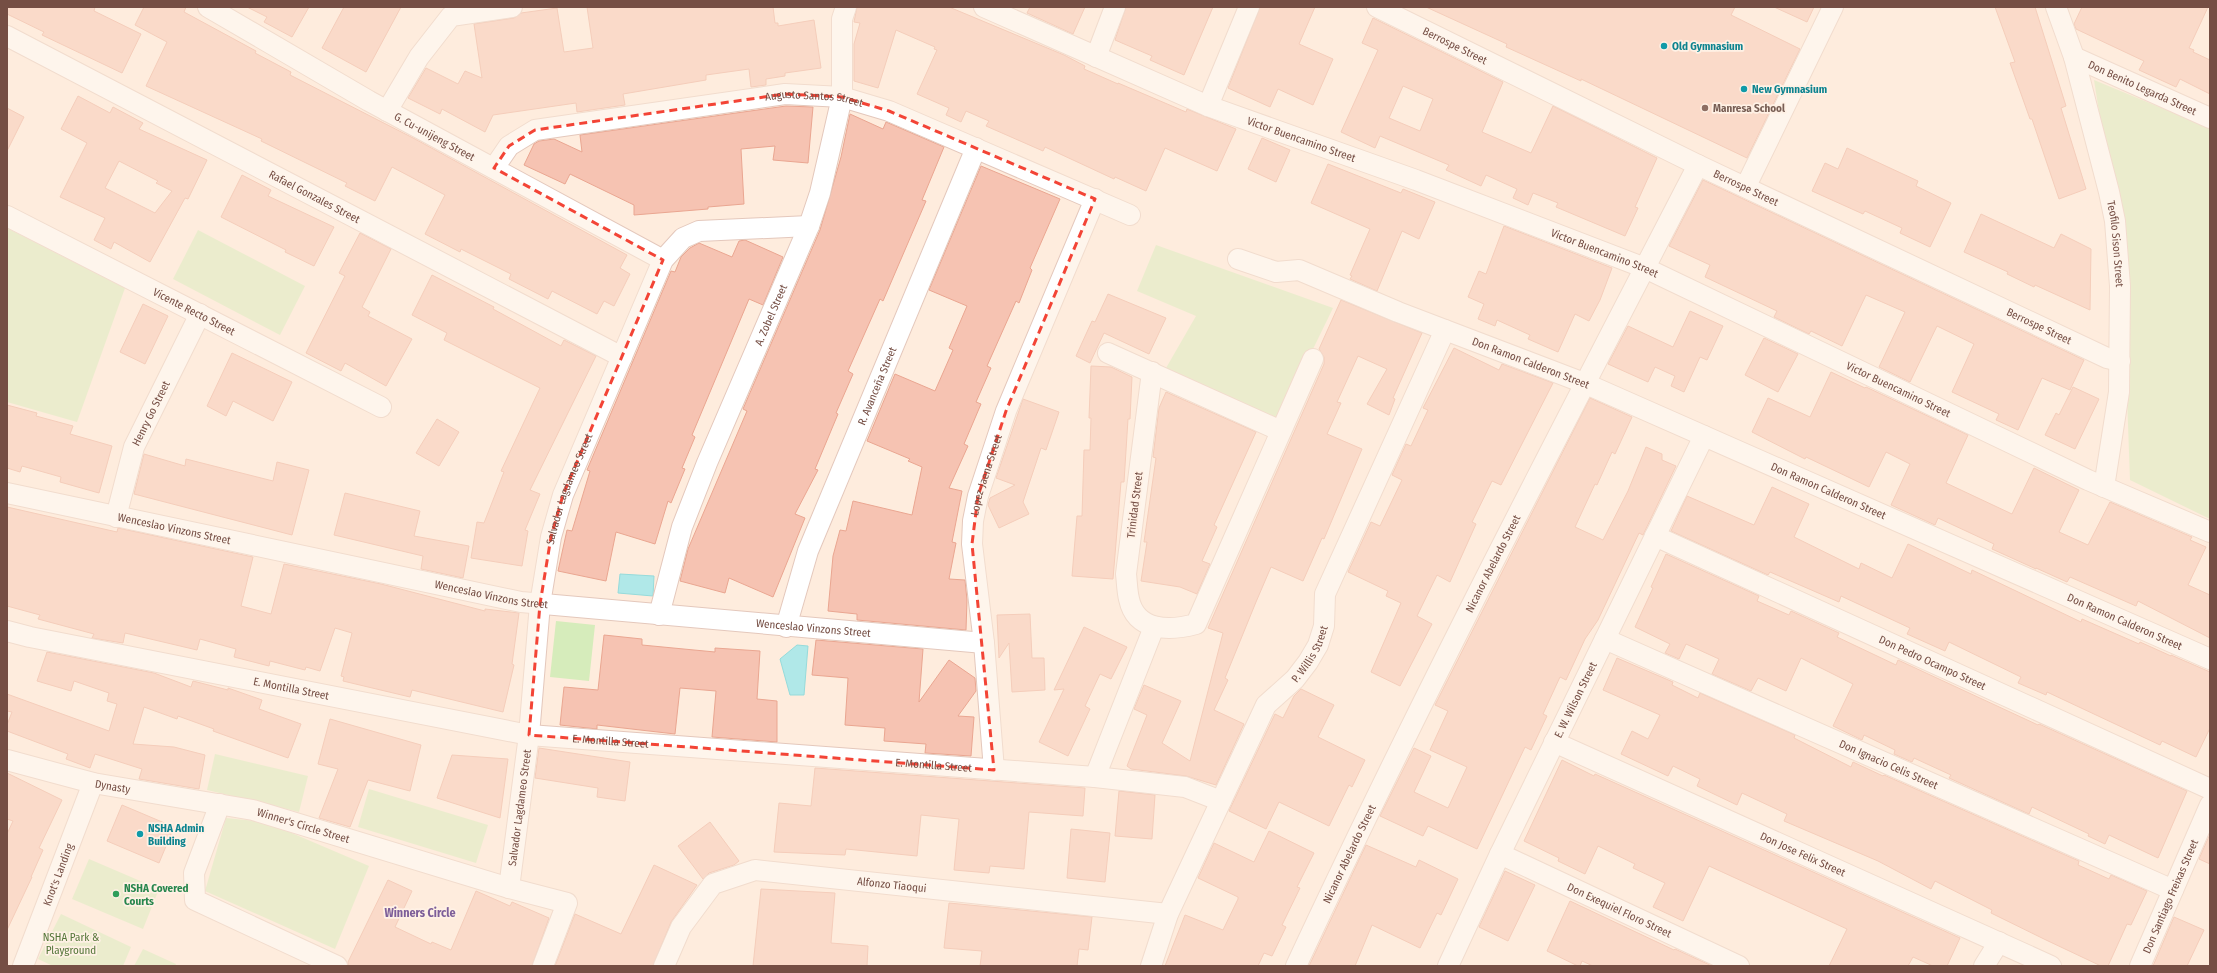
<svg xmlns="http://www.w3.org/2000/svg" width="2217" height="973" font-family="'Fira Sans Condensed',sans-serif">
<rect width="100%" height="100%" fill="#feecdd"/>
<!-- green -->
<g fill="#d6ecbb">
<polygon points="2094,80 2210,128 2210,519 2130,480 2122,258"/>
<polygon points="7,228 125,288 77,422 7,402"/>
<polygon points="198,230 305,286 280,335 173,279"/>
<polygon points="1156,245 1333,308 1276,425 1162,375 1196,316 1137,291"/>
<polygon points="556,621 595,625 589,681 550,677"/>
<polygon points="215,754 308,776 299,812 207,790"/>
<polygon points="369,789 488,825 476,863 358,827"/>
<polygon points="226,818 266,822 369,866 335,949 205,891"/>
<polygon points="89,859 159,889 143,929 72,899"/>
<polygon points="61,914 131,947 123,966 53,966 38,959"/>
<polygon points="143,949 176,964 175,966 134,966"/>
</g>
<!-- water -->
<g fill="#b0e8e8" stroke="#96dbdb">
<polygon points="620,574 654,576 653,596 618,593"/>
<polygon points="797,645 808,646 804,695 790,695 780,659"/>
</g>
<!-- building -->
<g fill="#f6c3b2" stroke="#eaa691" fill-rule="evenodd">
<polygon points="7,7 95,7 94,11 141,34 122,73 42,35 44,32 7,14"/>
<polygon points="144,7 186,7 184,12 256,51 255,53 291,72 290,75 415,139 627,255 620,268 630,274 614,306 604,301 597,314 552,291 548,299 509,279 511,274 461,249 460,252 425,234 445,195 392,167 375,201 345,186 347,183 261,141 262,139 146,86 167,42 135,25"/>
<polygon points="247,7 309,7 292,37 264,22 267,17"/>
<polygon points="344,7 401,7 366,72 322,48"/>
<polygon points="587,7 773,7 775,23 778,23 778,26 814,20 821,68 785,73 785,76 766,79 766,85 751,87 749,69 706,75 706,80 623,94 625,105 577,112 576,103 493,115 485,132 442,109 440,114 408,98 426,68 458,84 465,71 482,78 474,24 514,18 521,13 557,8 564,52 593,48"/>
<polygon points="857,7 949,7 1064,55 1085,66 1084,69 1118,84 1118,83 1186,112 1187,109 1236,129 1217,171 1165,148 1146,191 1115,177 1114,179 1045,147 1043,151 986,126 989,121 966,111 961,122 946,115 949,108 917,94 937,50 934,49 935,47 896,30 878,88 854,81 854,44 860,23 854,22"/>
<polygon points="1030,7 1085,7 1073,34 1027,13"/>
<polygon points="1126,7 1213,7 1184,75 1150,60 1152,56 1115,40"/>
<polygon points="1260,7 1315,7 1299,44 1333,59 1313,105 1278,89 1270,107 1228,88"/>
<polygon points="1426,7 1735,7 1731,15 1800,49 1747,158 1581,79 1581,81 1506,47 1507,44"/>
<polygon points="1774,7 1814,7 1807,22"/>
<polygon points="1995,7 2035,7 2066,106 2061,108 2086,189 2059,199 2032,119 2030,119 2010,63 2015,62"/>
<polygon points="2082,7 2208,7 2189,48 2194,50 2193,52 2210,60 2210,94 2180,79 2176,87 2139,70 2144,61 2076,29 2074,24"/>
<path d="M1373,18L1503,82L1482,132L1531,153L1553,106L1657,158L1635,207L1638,208L1625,236L1556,207L1558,203L1533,193L1528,205L1513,198L1517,189L1486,175L1481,186L1446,170L1449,165L1380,136L1375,148L1341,132L1378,50L1362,43ZM1403,86L1433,99L1420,131L1389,118Z"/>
<path d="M78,96L110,113L113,107L143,123L139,129L207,160L188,199L185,198L150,262L114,242L111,249L94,240L105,218L60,197L87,143L61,129ZM119,161L158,181L156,183L172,191L155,213L105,188Z"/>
<polygon points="786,106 813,107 808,163 773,160 775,146 741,149 744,204 708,207 708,209 634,215 634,205 570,174 565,184 524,165 534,144 539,141 554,139 582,152 580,135"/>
<polygon points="7,108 24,117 7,151"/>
<polygon points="850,114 883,129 886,122 944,147 922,200 926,201 883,301 880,299 848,371 853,374 836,413 838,414 815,469 818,470 795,514 805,518 773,597 729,578 725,593 680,581 688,549 747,411 743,409 820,230 841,157"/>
<polygon points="1262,138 1290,150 1276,182 1248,169"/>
<polygon points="1847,148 1918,181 1916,186 1951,203 1930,247 1900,233 1902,228 1865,211 1863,214 1812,191 1825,163 1838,169"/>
<polygon points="1328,164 1401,193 1403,189 1435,202 1419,239 1402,231 1377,291 1350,279 1352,276 1350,275 1370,229 1311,203"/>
<polygon points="981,166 1060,199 1030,268 1032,270 1019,303 1016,301 987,366 991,368 976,402 981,404 964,444 968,446 949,488 962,491 952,542 956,543 949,579 965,580 967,600 966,630 857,620 857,614 828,611 833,556 840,530 846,531 853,501 912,515 922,467 908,461 910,459 867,441 895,374 935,391 953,350 949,348 967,306 929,290"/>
<polygon points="242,175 271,190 268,196 334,227 314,266 285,252 286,250 221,217"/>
<polygon points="1703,180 2084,360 2070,390 2042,378 2018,430 1996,420 1999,414 1952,392 1974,344 1937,326 1910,382 1879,367 1905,312 1866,295 1842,346 1811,331 1809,334 1774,317 1777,311 1705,277 1710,265 1669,246"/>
<polygon points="1981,214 2054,248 2061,234 2091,249 2090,310 2035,285 2034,287 2007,274 2008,272 1964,252"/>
<polygon points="1504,226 1612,268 1600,300 1589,321 1575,314 1558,352 1528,339 1530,335 1497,320 1495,326 1478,319 1484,304 1468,297 1479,271 1486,274"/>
<polygon points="360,233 391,249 362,307 370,312 368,316 412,339 386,386 345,363 341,371 306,353 345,276 339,273"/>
<polygon points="745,240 783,257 763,305 749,299 692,435 695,437 682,468 685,469 671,503 668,501 655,544 616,532 606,581 558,571 567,530 572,531 590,471 587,470 671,271 675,272 681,257 690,248 699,243 732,257 739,241"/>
<polygon points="432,275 494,307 493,309 561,346 564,340 596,356 530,490 540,494 525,530 528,531 522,566 471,558 477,522 484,523 504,472 501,471 540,388 444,340 447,333 412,315"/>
<polygon points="1108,294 1166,318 1149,354 1104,333 1090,363 1076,356 1092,321 1095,322"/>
<polygon points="1341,300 1422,333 1393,398 1395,399 1389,415 1367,404 1387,369 1358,356 1337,402 1341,403 1327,434 1362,449 1324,539 1322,538 1303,581 1271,567 1256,602 1225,678 1228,680 1214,710 1244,724 1216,785 1186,776 1131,769 1127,766 1147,715 1134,709 1144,685 1181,701 1162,743 1190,761 1223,633 1208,628 1324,364 1324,357 1319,349"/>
<polygon points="143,304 168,316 145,364 120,352"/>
<polygon points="1690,311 1723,326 1707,360 1700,357 1684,392 1671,386 1675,376 1655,367 1648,382 1608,364 1628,326 1673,347"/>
<polygon points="1764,338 1798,354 1778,392 1745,375"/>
<polygon points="1454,348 1499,370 1502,364 1553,383 1501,485 1492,481 1472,522 1476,524 1450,582 1437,575 1417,616 1432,624 1400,686 1371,672 1401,603 1386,596 1388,591 1348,572 1371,522 1380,526 1402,480 1392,475 1406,444 1411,446 1428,410 1423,408"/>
<polygon points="232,353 292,382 273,421 233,401 226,416 207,406"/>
<polygon points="1091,366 1111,367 1132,377 1130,419 1128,419 1124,482 1121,482 1113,579 1072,576 1077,516 1082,516 1084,450 1090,450 1091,418 1089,418"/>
<polygon points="1831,372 1865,388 1866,387 1968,435 1946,483 2012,514 2034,468 2079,490 2059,532 2088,545 2110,502 2192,537 2190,540 2206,547 2188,585 2210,595 2210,638 2138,601 2136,606 2070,577 2067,582 2036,568 2036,569 1992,549 1994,544 1938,518 1935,525 1891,505 1910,464 1886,452 1869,487 1806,457 1805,459 1752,432 1768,398 1810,417"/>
<polygon points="2073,387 2099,399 2075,449 2045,435 2056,413 2059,415"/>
<polygon points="1166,392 1256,432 1214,525 1217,527 1202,561 1210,564 1197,594 1180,587 1141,581 1147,542 1144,542 1156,458 1153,457 1159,408"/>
<polygon points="1590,398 1632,417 1615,454 1612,452 1597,485 1595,484 1575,527 1603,540 1628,491 1646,447 1662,454 1662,460 1676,466 1643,535 1639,533 1598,620 1585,639 1566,680 1560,677 1543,714 1547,716 1531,750 1525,747 1477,849 1428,826 1423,836 1380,816 1414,748 1431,756 1414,792 1448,808 1467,767 1430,750 1448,711 1435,705"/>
<polygon points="1023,399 1059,412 1046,450 1041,448 1023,502 1029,514 999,528 988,505 990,498 1015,485 996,478"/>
<polygon points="7,405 37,413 36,416 73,426 70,434 112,446 99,493 60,482 61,477 22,466 20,472 7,468"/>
<polygon points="437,419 459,432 439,466 416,453"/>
<polygon points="144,454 185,466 186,459 273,481 277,462 309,470 292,535 134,494"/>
<polygon points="1772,487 1809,504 1794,537 1859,569 1861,563 1892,578 1908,544 1971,574 1972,570 2081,622 2082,619 2139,644 2140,642 2171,656 2171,655 2210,672 2210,728 2196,757 2162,741 2160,745 2047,692 2046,695 2018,683 2021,677 1949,642 1945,651 1907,634 1910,628 1841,596 1839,602 1770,572 1768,575 1671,531 1687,496 1754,525"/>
<polygon points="345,493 420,511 414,536 469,546 463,578 421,569 423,556 334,535"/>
<polygon points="7,507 117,532 118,528 253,557 241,606 271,614 284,564 381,584 485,611 485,609 519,613 512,664 514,665 503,712 412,690 410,697 343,681 344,677 341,676 352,633 335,628 320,671 306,667 305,670 270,661 269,666 234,657 236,649 200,639 197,650 125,633 123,643 92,638 94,634 38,619 40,615 7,606"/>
<polygon points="1666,554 1759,596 1757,601 1789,615 1791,611 1839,633 1837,637 1896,665 1898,660 2038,725 2039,724 2187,791 2158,858 2109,835 2105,844 2088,836 2089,834 2032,807 2029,814 1949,778 1951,775 1914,758 1912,762 1894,754 1895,750 1864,735 1862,740 1833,726 1853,684 1801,658 1786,691 1758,678 1751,691 1712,674 1719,659 1686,644 1679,659 1665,653 1670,644 1635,627 1653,588 1651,587"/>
<polygon points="1030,614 1032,658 1044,658 1045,690 1012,692 1009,643 999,658 997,615"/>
<polygon points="1084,627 1127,647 1111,679 1100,674 1085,706 1090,709 1068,756 1039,742 1064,689 1054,690"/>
<polygon points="604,635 642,639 642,645 715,652 715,648 760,651 757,699 777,701 777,742 712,737 716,691 680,688 675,734 597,725 597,729 560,725 564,687 598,690"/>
<polygon points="816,640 923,649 919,702 949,660 975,678 976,691 958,716 974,717 971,756 925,753 926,744 884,741 885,728 845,725 848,678 812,675"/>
<polygon points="47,652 154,673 191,687 193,681 228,690 228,688 262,700 259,709 301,724 288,758 213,731 214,729 178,716 177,719 144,707 133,744 174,747 205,755 199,789 139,779 142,769 95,754 90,768 66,759 68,754 7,731 7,725 12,712 7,711 7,694 109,731 117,704 107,701 109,693 74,681 71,691 37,681"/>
<polygon points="1617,658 1673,682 1672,685 1698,698 1700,693 1795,735 1794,738 1851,767 1853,762 1883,776 1884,775 2072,858 2079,861 2078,865 2109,879 2111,875 2147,891 2131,925 2127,924 2108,966 2101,966 2046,940 1991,913 1992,910 1935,881 1931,889 1878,861 1784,821 1787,814 1742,793 1737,805 1697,786 1700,779 1673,766 1668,776 1621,754 1632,731 1648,739 1660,715 1603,690"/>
<polygon points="1301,689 1334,705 1318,737 1365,760 1352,787 1349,785 1329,826 1279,802 1266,829 1229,811 1275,714 1283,718 1294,696"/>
<polygon points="330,719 421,745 410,791 368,780 350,827 319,818 338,769 318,764"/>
<polygon points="539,748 630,762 625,801 597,797 598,788 535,778"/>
<polygon points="452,755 508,759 500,818 437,798"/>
<polygon points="1562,760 1594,776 1595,774 1960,938 1947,966 1933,966 1913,957 1908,966 1829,966 1847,929 1709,866 1683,921 1653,907 1665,883 1633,868 1635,864 1598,846 1585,874 1558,861 1559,858 1524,841"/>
<polygon points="815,768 1085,788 1083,816 1029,812 1024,869 990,866 989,873 954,870 959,819 921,815 917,856 846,849 845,855 774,852 779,803 811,806"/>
<polygon points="7,773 62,800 39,848 43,850 31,877 32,877 7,930 7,834 13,821 7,819"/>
<polygon points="1119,791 1155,795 1152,839 1115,836"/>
<polygon points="122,805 174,827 159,863 107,841"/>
<polygon points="710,822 739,861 734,865 709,873 703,879 678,846"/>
<polygon points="1071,829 1110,833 1105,882 1067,878"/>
<polygon points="1269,831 1314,853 1297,887 1300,888 1282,925 1286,927 1272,956 1264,953 1258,966 1165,966 1185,915 1223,930 1238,899 1238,897 1198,878 1214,843 1254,862"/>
<polygon points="2210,834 2210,864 2199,859"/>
<polygon points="1366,845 1416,867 1419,860 1458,879 1441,915 1437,913 1420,948 1372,925 1355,966 1309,966"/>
<polygon points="654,865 697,885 671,922 653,966 555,966 575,914 621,934"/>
<polygon points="1505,871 1535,885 1508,941 1479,927"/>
<polygon points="388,880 412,891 395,927 431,944 432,942 451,950 476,891 510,906 512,902 549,918 532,966 348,966 348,962"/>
<polygon points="761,889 835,893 831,943 868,946 867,966 753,966"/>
<polygon points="1570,901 1674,950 1675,949 1712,966 1593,966 1582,961 1580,966 1578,966 1547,951"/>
<polygon points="949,903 1092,917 1088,950 1079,949 1077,966 980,966 982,951 944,948"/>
<polygon points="2174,917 2204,930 2187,966 2153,966"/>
</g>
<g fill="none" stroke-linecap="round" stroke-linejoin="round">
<!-- minor casing -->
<g stroke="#e4c8bc" stroke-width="22">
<g id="minor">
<path id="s1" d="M208,7L369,101L663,260"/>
<path id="s2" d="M984,7L1208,106L1416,180L1645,268L2088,480L2210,532"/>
<path id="s3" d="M1377,7L1698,165L2107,358L2120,361"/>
<path id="s4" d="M2056,7L2074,57L2109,192L2115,221L2120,286L2119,392L2104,487"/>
<path id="s5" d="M7,36L622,357"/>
<polyline points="1096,57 1115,7"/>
<path id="s6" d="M2074,57L2210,118"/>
<polyline points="1208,106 1249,7"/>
<polyline points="387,111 419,57 451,16 512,7"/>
<path id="s7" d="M494,168L509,146L535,130L785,94L842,97L889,111L1130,215"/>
<polyline points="1746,186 1833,7"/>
<path id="s8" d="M7,216L381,407"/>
<path id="s9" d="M1238,259L1276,272L1299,270L1398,312L1584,383L2210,659"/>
<polyline points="1108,353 1281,431"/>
<path d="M1152,372L1126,574C1127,582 1127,591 1129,599C1136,632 1170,631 1196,624L1313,359"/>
<path id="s10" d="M7,493L521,602L984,643"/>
<path id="s11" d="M116,517L134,447L200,314"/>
<path id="s12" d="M1655,536L2210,789"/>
<path id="s13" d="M659,615L682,527L707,463L809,226L820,193L842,97V19L846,7"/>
<path id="s14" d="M786,627L808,551L976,148"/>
<path id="s15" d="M7,631L30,637L529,735L1095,777L1185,787L1221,801"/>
<path id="s16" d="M1605,639L2173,890"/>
<path id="s17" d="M1554,742L2051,966"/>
<path id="s18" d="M7,760L93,783L253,810L509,888L567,903L543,966"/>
<path id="s19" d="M994,770L984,643L972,544L973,521L978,496L1006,411L1095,199"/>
<polyline points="1095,777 1154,627"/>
<polyline points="220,804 194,873 195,900 337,966"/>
<path id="s20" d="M1500,854L1739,966"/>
<path id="s21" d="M509,888L529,735L540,604L551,537L563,495L663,260L683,238L699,231L809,226"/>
<path id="s22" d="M23,966L93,783"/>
<path id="s23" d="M664,966L681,927L713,884L755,870L1168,914"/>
<path id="s24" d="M1151,966L1168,914L1266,705L1295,679L1308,662L1318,645L1324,626L1325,594L1445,330"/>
<path id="s25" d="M1296,966C1422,695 1561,430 1698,165"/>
<path id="s26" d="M1448,966L1500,854L1704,436"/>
<polyline points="1984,966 1999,942"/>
<path id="s27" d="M2140,966L2210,805"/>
</g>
</g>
<!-- minor -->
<use href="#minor" stroke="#fff" stroke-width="20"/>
</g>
<!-- marked area -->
<path d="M0 0H2217V973H0ZM785,94L842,97L889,111L1095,199L1006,411L978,496L972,544L994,770L529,735L540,604L551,537L563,495L663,260L494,168L509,146L535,130Z" fill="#feecdd" fill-opacity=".55" fill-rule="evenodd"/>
<path fill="none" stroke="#f34436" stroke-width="3" stroke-dasharray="8 5" stroke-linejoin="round" d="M785,94L842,97L889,111L1095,199L1006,411L978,496L972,544L994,770L529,735L540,604L551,537L563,495L663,260L494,168L509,146L535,130Z"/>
<!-- markers -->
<g fill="#0f9aa8" stroke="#fff1e5" stroke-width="1.5">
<circle cx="1664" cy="46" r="4"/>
<circle cx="1744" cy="89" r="4"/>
<circle cx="140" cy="834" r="4"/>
</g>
<circle fill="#8d6e63" stroke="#fff1e5" stroke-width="1.5" cx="1705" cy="108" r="4"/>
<circle fill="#2e9e5b" stroke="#fff1e5" stroke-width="1.5" cx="116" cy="894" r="4"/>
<g text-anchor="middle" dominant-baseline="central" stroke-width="3.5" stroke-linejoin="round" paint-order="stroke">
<!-- street labels -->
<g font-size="11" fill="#754e44" stroke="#fff1e5">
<text stroke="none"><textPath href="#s3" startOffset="87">Berrospe Street</textPath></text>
<text stroke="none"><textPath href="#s6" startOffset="75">Don Benito Legarda Street</textPath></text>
<text stroke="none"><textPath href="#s7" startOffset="339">Augusto Santos Street</textPath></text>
<text stroke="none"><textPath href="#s1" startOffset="261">G. Cu-unijeng Street</textPath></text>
<text stroke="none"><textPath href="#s2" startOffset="344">Victor Buencamino Street</textPath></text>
<text stroke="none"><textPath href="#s3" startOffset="411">Berrospe Street</textPath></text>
<text stroke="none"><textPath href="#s5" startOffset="347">Rafael Gonzales Street</textPath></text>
<text stroke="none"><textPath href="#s4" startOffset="245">Teofilo Sison Street</textPath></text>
<text stroke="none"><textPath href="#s2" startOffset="668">Victor Buencamino Street</textPath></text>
<text stroke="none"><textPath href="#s8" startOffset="210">Vicente Recto Street</textPath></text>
<text stroke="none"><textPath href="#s13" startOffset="321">A. Zobel Street</textPath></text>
<text stroke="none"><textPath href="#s3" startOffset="735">Berrospe Street</textPath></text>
<text stroke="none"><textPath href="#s9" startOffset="313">Don Ramon Calderon Street</textPath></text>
<text stroke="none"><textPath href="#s14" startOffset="258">R. Avanceña Street</textPath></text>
<text stroke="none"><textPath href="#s2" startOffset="992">Victor Buencamino Street</textPath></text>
<text stroke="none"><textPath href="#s11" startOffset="110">Henry Go Street</textPath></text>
<text stroke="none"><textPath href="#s19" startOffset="298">Lopez-Jaena Street</textPath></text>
<text stroke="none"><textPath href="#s21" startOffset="405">Salvador Lagdameo Street</textPath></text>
<text stroke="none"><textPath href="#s9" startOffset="637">Don Ramon Calderon Street</textPath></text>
<text transform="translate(1135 505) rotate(-83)">Trinidad Street</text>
<text stroke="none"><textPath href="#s10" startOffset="171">Wenceslao Vinzons Street</textPath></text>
<text stroke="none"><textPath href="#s25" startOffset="448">Nicanor Abelardo Street</textPath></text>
<text stroke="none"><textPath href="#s10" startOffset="495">Wenceslao Vinzons Street</textPath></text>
<text stroke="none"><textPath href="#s9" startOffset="961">Don Ramon Calderon Street</textPath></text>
<text stroke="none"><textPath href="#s10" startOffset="819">Wenceslao Vinzons Street</textPath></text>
<text stroke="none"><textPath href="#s24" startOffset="354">P. Willis Street</textPath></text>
<text stroke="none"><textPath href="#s12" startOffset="305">Don Pedro Ocampo Street</textPath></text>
<text stroke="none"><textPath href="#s15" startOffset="290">E. Montilla Street</textPath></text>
<text stroke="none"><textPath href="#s26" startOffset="295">E. W. Wilson Street</textPath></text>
<text stroke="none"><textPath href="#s15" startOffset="614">E. Montilla Street</textPath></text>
<text stroke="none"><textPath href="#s16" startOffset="310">Don Ignacio Celis Street</textPath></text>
<text stroke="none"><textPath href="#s15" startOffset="938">E. Montilla Street</textPath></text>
<text stroke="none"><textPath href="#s18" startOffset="109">Dynasty</textPath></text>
<text stroke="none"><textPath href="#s21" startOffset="81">Salvador Lagdameo Street</textPath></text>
<text stroke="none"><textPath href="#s18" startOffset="304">Winner's Circle Street</textPath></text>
<text stroke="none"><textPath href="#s25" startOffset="124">Nicanor Abelardo Street</textPath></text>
<text stroke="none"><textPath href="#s17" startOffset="273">Don Jose Felix Street</textPath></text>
<text stroke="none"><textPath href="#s22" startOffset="98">Knot's Landing</textPath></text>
<text stroke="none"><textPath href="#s23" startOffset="278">Alfonzo Tiaoqui</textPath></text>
<text stroke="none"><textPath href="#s27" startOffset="76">Don Santiago Freixas Street</textPath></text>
<text stroke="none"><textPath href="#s20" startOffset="132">Don Exequiel Floro Street</textPath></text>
</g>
<!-- culture labels -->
<g font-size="11" font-weight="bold" fill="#0d838f" stroke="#fff1e5" text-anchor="start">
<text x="1672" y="46">Old Gymnasium</text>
<text x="1752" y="89">New Gymnasium</text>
<text x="148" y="828">NSHA Admin<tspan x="148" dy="13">Building</tspan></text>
</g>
<!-- education labels -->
<g font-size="11" font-weight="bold" fill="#785e54" stroke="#fff1e5" text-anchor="start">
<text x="1713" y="108">Manresa School</text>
</g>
<!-- leisure labels -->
<g font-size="11" font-weight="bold" fill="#27864d" stroke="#fff1e5" text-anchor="start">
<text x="124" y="888">NSHA Covered<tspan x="124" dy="13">Courts</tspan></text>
</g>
<!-- park labels -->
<g font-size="11" fill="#547639" stroke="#fff1e5">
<text x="71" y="937">NSHA Park &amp;<tspan x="71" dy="13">Playground</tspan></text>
</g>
<!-- neighbourhood labels -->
<g font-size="12" font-weight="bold" fill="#7d5e99" stroke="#fff1e5">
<text x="420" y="913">Winners Circle</text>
</g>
</g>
<!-- border -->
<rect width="2217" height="973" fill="none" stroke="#754e44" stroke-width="16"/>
</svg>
